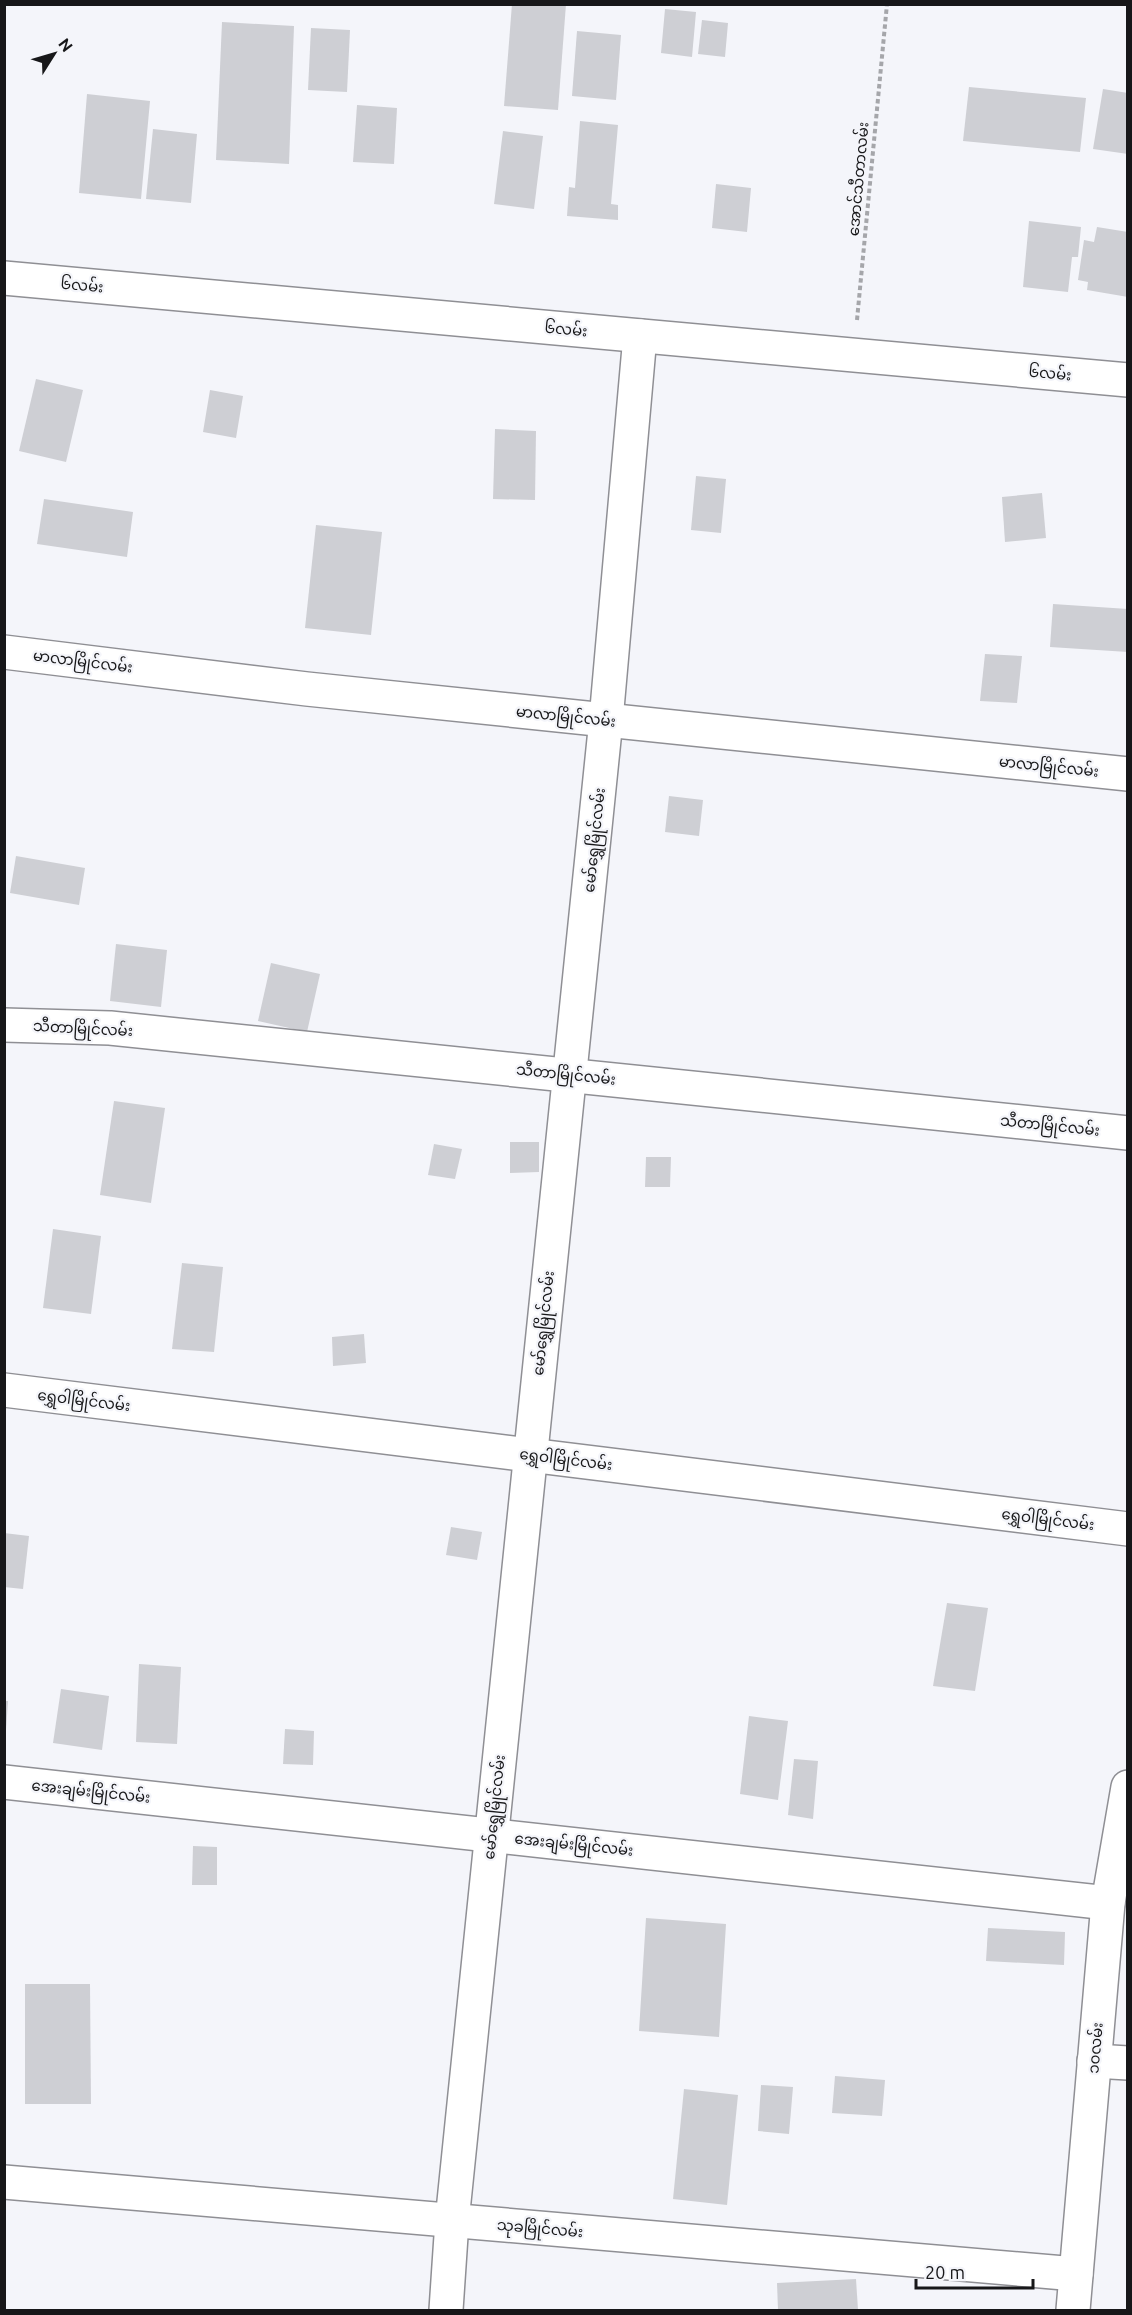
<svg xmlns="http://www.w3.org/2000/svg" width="1132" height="2315" font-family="Ubuntu,'Noto Sans Myanmar',sans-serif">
<rect width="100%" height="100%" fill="#f4f5fa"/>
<!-- building -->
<g fill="#cecfd4">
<polygon points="512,4 566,4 558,110 504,106"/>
<polygon points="665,9 696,12 692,57 661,53"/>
<polygon points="702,20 728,23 725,57 698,54"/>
<polygon points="222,22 294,26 289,164 216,160"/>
<polygon points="311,28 350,30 347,92 308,90"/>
<polygon points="577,31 621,35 616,100 572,96"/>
<polygon points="969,87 1086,98 1080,152 963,141"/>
<polygon points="1103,89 1128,93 1128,154 1093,149"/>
<polygon points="87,94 150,101 141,199 79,193"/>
<polygon points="357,105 397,108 394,164 353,162"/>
<polygon points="580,121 618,125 611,204 618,205 618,220 567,216 569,187 575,188"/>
<polygon points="153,129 197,134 191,203 146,199"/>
<polygon points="503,131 543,136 534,209 494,204"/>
<polygon points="716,184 751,188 747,232 712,228"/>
<polygon points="1029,221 1081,227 1078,257 1072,257 1068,292 1023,287"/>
<polygon points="1097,227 1128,232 1128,297 1087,290 1088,282 1078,280 1084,240 1094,242"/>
<polygon points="36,379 83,390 66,462 19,451"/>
<polygon points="210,390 243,396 236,438 203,432"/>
<polygon points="495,429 536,431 535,500 493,499"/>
<polygon points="696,476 726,479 721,533 691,530"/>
<polygon points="1042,493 1046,538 1005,542 1002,497"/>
<polygon points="44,499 133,512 127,557 37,544"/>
<polygon points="316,525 382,532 371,635 305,628"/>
<polygon points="1053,604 1128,609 1128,652 1050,647"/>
<polygon points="985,654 1022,656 1017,703 980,701"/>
<polygon points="669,796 703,800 699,836 665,832"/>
<polygon points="16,856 85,868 79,905 10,893"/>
<polygon points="116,944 167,950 161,1007 110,1001"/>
<polygon points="271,963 320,974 307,1032 258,1021"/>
<polygon points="114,1101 165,1108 151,1203 100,1195"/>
<polygon points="510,1142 539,1142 539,1172 510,1173"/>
<polygon points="434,1144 462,1149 455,1179 428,1175"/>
<polygon points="646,1157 671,1157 670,1187 645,1187"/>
<polygon points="53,1229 101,1236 91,1314 43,1308"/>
<polygon points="182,1263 223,1267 214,1352 172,1349"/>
<polygon points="364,1334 366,1363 333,1366 332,1337"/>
<polygon points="451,1527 482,1532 477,1560 446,1555"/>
<polygon points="4,1533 29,1536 23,1589 4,1587"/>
<polygon points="947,1603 988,1608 975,1691 933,1686"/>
<polygon points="139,1664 181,1667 177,1744 136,1742"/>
<polygon points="61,1689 109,1696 102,1750 53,1743"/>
<polygon points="4,1701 8,1701 6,1730 4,1730"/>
<polygon points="749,1716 788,1721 778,1800 740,1794"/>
<polygon points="285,1729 314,1731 313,1765 283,1764"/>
<polygon points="794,1759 818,1761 813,1819 788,1815"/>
<polygon points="193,1846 217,1847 217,1885 192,1885"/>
<polygon points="646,1918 726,1924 719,2037 639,2031"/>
<polygon points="988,1928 1065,1932 1064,1965 986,1961"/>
<polygon points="25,1984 90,1984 91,2104 25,2104"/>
<polygon points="835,2076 885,2080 882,2116 832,2113"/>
<polygon points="761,2085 793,2087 789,2134 758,2131"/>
<polygon points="684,2089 738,2095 727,2205 673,2199"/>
<polygon points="856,2279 858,2310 778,2310 777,2283"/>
</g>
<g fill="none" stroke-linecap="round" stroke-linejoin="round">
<!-- minor casing -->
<g stroke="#8f8f94" stroke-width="36">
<g id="minor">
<polyline points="4,278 1128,380"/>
<polyline points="4,652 307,689 1128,774"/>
<polyline points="4,1025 110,1028 1128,1133"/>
<polyline points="4,1390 1128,1529"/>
<polyline points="4,1782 1108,1903"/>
<polyline points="1094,2061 1128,2063"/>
<polyline points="4,2182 1076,2274"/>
<polyline points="446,2310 452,2221 606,720 640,336"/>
<polyline points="1073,2310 1108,1903 1128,1787"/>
</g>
</g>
<!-- path -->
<polyline stroke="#a5a6aa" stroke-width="4" stroke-dasharray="4.5 3" stroke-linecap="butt" points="857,320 887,4"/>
<!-- minor -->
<use href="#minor" stroke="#fff" stroke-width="33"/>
</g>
<g text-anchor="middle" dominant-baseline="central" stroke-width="4.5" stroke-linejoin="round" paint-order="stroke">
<!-- street labels -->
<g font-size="15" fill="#171719" stroke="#f4f5fa">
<text transform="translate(858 179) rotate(-85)">အောင်သီတာလမ်း</text>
<text transform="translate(82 285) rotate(5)">၆လမ်း</text>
<text transform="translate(566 329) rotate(5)">၆လမ်း</text>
<text transform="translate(1050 373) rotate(5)">၆လမ်း</text>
<text transform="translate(83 661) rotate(7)">မာလာမြိုင်လမ်း</text>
<text transform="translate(566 716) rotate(6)">မာလာမြိုင်လမ်း</text>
<text transform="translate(1049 766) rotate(6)">မာလာမြိုင်လမ်း</text>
<text transform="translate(594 840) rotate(-84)">မော်ရွှေမြိုင်လမ်း</text>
<text transform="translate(83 1028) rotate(3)">သီတာမြိုင်လမ်း</text>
<text transform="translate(566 1074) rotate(6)">သီတာမြိုင်လမ်း</text>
<text transform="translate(1050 1125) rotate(6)">သီတာမြိုင်လမ်း</text>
<text transform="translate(543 1323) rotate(-84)">မော်ရွှေမြိုင်လမ်း</text>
<text transform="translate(84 1400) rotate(7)">ရွှေဝါမြိုင်လမ်း</text>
<text transform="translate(566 1459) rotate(7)">ရွှေဝါမြိုင်လမ်း</text>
<text transform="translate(1048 1519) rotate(7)">ရွှေဝါမြိုင်လမ်း</text>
<text transform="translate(91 1791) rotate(6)">အေးချမ်းမြိုင်လမ်း</text>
<text transform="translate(494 1807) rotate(-84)">မော်ရွှေမြိုင်လမ်း</text>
<text transform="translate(574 1844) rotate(6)">အေးချမ်းမြိုင်လမ်း</text>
<text transform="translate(1095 2048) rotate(-85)">၁၀လမ်း</text>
<text transform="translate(540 2228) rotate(5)">သုခမြိုင်လမ်း</text>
</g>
</g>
<!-- border -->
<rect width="1132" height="2315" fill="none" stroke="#171719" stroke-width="12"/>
<!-- north arrow -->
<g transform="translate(54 54) rotate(53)" stroke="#f4f5fa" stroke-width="4.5" paint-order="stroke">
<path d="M0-4.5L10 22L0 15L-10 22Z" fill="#171719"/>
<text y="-9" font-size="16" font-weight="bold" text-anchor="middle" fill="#171719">N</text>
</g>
<!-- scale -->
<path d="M916 2279v9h117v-9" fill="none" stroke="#171719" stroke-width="3"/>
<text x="925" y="2279" font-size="18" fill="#171719" stroke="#f4f5fa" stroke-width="4.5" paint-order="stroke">20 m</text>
</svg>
